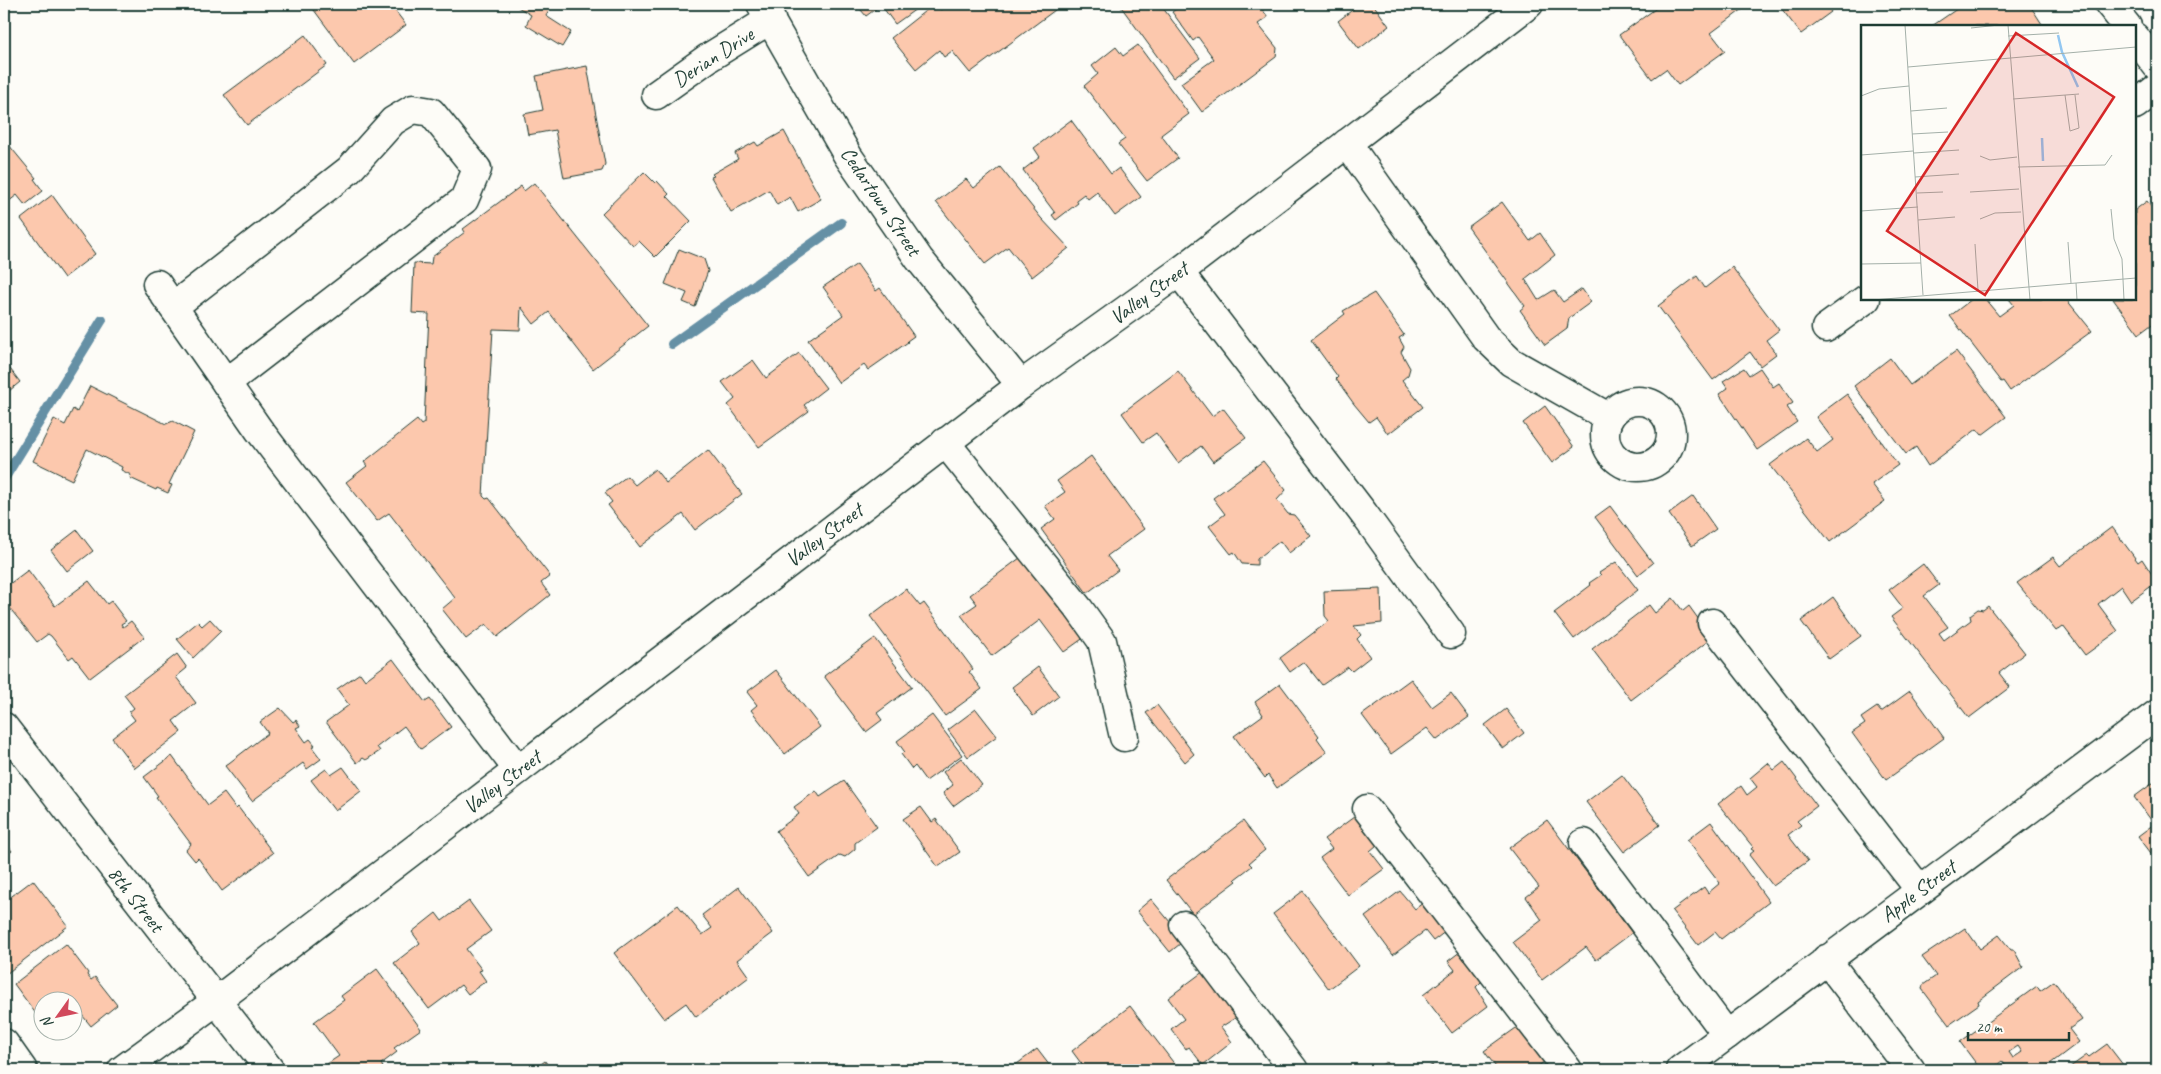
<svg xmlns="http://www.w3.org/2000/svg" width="2161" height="1074" font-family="Caveat,sans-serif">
<rect width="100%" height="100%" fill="#fdfcf7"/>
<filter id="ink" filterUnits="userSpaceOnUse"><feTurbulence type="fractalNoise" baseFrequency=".02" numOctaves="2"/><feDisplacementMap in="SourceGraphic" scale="10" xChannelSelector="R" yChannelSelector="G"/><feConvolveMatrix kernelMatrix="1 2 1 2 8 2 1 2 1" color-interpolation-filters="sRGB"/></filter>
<g filter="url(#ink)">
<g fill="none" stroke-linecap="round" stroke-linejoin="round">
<!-- stream -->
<g stroke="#6590a5" stroke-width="10">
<polyline points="672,344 841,223"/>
<polyline points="4,479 102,320"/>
</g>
</g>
<!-- building -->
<g fill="#fcc8ad" stroke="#1f3d34" fill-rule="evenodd">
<polygon points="315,4 390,4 406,25 354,64 311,6"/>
<polygon points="513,4 553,4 546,16 571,32 562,47 526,25 531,15"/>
<polygon points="856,4 923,4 895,24 881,5 866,16"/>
<polygon points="934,4 941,10 949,4 1051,4 1055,10 970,73 952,51 944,57 939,50 916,69 891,38"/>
<polygon points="1119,4 1160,4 1200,58 1173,78"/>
<polygon points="1183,4 1258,4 1268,17 1258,24 1277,48 1276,57 1202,112 1181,83 1214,59 1198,37 1193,41 1172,12"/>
<polygon points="1360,4 1373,4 1389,26 1359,49 1338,21"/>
<polygon points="1662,4 1745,4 1747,6 1711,33 1725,51 1678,85 1666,69 1652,79 1619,35"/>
<polygon points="1778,4 1826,4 1831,12 1801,34"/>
<polygon points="1964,4 2029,4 2042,24 2039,26 1932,26"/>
<polygon points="305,35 327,65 247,125 224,95"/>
<polygon points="1138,45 1189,114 1161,135 1178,158 1147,181 1118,144 1125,139 1084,86 1098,74 1092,66 1116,47 1123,56"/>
<polygon points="587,66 605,164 602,171 564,178 555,130 528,135 524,114 543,110 536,76"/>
<polygon points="1071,120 1111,174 1119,168 1141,197 1115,216 1097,192 1088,199 1084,194 1076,200 1078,203 1056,220 1052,215 1055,213 1023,170 1040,157 1034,148"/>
<polygon points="784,131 821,199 798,212 790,197 777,205 769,190 731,212 711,177 714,176 712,174 738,159 735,153 755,142 758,146"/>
<polygon points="4,139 36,178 34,179 43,191 25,205 17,195 8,202 4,197"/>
<polygon points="1000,167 1041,218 1069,248 1032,277 1008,247 985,264 936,202 966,179 974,188"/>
<polygon points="644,172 655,183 657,181 669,194 667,196 691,221 655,257 639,241 633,246 602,213"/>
<polygon points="534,183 648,326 593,369 549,312 534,324 521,307 520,330 493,329 483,496 486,499 489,498 550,576 541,583 550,595 497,637 486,624 466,639 442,609 455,598 389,513 377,521 346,482 367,466 364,462 417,420 421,425 424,423 429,314 412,313 414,263 431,264 432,257 465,232 463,229 521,186 524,191"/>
<polygon points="52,195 95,254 64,278 21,219"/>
<polygon points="2147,201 2157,215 2157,325 2155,322 2139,334 2113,299 2135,299 2135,210"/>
<polygon points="1502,202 1530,241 1540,233 1555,255 1525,279 1538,300 1554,290 1563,302 1582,289 1591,302 1569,318 1567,329 1545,345 1520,310 1525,306 1468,227"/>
<polygon points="679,249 704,259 708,271 695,307 683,302 687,293 665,284"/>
<polygon points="857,264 876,291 880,288 914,336 907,341 908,342 868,370 864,365 839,383 808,340 843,315 823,287"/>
<polygon points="1732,267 1779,330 1766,340 1776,354 1760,366 1750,352 1713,380 1658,306 1697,276 1705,288"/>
<polygon points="1374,293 1404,335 1399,338 1404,347 1401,352 1410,368 1408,375 1402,380 1423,407 1388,434 1376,417 1369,422 1354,404 1336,379 1338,377 1311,340 1345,314 1343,311"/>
<polygon points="1972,299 1985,299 1999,316 2014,305 2009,299 2066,299 2092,331 2010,391 2003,381 2001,382 1950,316"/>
<polygon points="1956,351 2006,417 1982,435 1977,429 1928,466 1916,447 1906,454 1854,386 1890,358 1910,385"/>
<polygon points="799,353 826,388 804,405 809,411 759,447 728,405 735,399 722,382 753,360 766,378"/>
<polygon points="4,361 20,382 4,395"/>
<polygon points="1744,368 1749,375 1760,368 1773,387 1779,383 1793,403 1787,407 1797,422 1757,450 1719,394 1728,388 1723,381"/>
<polygon points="1178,371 1212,416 1223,408 1246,438 1213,462 1201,446 1178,463 1156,433 1143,442 1122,413"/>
<polygon points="90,386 166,424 173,421 194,432 169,484 172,485 168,493 157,488 156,490 130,478 131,475 121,470 122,467 87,449 72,480 33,461 54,419 65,425 73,409 77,412"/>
<polygon points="1847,394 1898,465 1872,484 1885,501 1830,542 1770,465 1806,438 1817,452 1833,440 1816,417"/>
<polygon points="1545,406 1574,447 1552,463 1523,423"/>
<polygon points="708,450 742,494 695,530 683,514 640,547 608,505 612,502 605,493 627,476 635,485 655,469 666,483"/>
<polygon points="1091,456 1144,529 1107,556 1118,570 1087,593 1041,529 1055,519 1045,506 1065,492 1057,481"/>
<polygon points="1263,461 1286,490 1277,500 1288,514 1294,515 1311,536 1289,553 1280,541 1257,559 1257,565 1242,564 1234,552 1231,554 1209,526 1225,514 1213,498"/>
<polygon points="1693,496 1716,529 1692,546 1669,514"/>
<polygon points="1610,506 1653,563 1638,575 1595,517"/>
<polygon points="2112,527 2138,562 2142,559 2157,582 2131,601 2121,586 2098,604 2118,631 2085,655 2063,626 2056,631 2017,583 2053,557 2060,566"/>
<polygon points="77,530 93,551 67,571 51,550"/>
<polygon points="1024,555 1085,637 1064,652 1040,620 992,656 961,615 977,604 970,595"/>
<polygon points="1616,562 1638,590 1574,639 1554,613 1591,585 1589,583 1601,575 1599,573"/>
<polygon points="1923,564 1939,585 1924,596 1948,627 1939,633 1944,640 1971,620 1970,615 1978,609 1983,610 1988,606 2025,653 1999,673 2010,687 1969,718 1891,617 1903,608 1889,590"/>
<polygon points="28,570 55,606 89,581 107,604 111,601 126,621 121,624 123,627 131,621 144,637 90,678 73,656 69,659 51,636 48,634 37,642 4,601 4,588"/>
<polygon points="906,589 920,606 924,603 973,669 969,672 982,689 945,716 870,616"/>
<polygon points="1381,589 1382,623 1354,626 1361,635 1357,639 1370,657 1352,671 1348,667 1322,685 1304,662 1290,672 1280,658 1329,621 1325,616 1324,591"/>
<polygon points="1833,597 1861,636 1829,659 1801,621"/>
<polygon points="1673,598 1683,611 1689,606 1712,638 1631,700 1592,649 1649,605 1655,613"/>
<polygon points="210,619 221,631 193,658 177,639 198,622 202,626"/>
<polygon points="875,638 912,687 877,713 882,720 866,732 824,676"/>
<polygon points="177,654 187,668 176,677 196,703 173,721 181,732 135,768 112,738 135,720 129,712 134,708 124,695"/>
<polygon points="393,659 425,702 430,699 451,727 421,749 404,726 377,747 380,751 366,760 363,758 357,763 326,722 349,705 337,689 360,673 365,680"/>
<polygon points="1038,667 1059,696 1033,716 1012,687"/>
<polygon points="776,670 820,727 785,754 751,710 757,705 747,692"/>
<polygon points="1411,679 1432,707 1451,693 1469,717 1437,740 1427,728 1391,754 1362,715"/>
<polygon points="1280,684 1319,736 1317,738 1327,752 1277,788 1268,775 1265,778 1234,736 1263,715 1255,702"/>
<polygon points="1910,691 1944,738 1886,780 1852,733 1865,724 1861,718 1877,707 1881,712"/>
<polygon points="1157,705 1194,754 1185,762 1146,713"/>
<polygon points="280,708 293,722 296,720 300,726 296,728 306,742 310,739 315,745 312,747 321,759 307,769 303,763 252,801 225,766 268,733 260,722"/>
<polygon points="976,709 997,736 968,757 948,730"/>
<polygon points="1506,709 1524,733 1503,749 1485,725"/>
<polygon points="932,715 962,755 926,781 915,766 912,769 901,754 904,751 897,741"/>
<polygon points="172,756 208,805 224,793 236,809 238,807 273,853 222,891 198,858 195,861 186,850 191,844 156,797 158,796 144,777"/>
<polygon points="961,758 982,785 953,806 943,793 953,785 943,772"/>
<polygon points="1784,762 1817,806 1797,821 1801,825 1788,835 1808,861 1773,886 1749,855 1754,851 1751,849 1753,847 1718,804 1741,786 1747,795 1757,787 1750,778 1768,763 1774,770"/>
<polygon points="343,767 361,791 335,811 311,780 326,769 331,775"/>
<polygon points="1622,775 1660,825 1624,852 1586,802"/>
<polygon points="2157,780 2157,861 2138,836 2154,824 2134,797"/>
<polygon points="844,781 877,827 855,843 855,849 845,857 840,855 809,877 776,831 799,814 794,807 816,791 820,797"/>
<polygon points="921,807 932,822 936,819 960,852 938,867 903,819"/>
<polygon points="1362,811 1383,840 1370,851 1384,869 1348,895 1320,858 1332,849 1324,839"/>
<polygon points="1547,820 1632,933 1596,960 1586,947 1542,980 1513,942 1542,920 1526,897 1539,887 1509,848"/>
<polygon points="1243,821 1265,850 1249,863 1252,866 1235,879 1237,881 1193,914 1166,880"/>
<polygon points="1711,822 1769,902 1721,939 1715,932 1698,945 1672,911 1704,887 1708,893 1720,883 1687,840"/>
<polygon points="4,841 12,851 4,858"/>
<polygon points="33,880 68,926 6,974 4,971 4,902"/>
<polygon points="739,887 773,933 737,960 749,977 696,1017 686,1003 664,1019 614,953 678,905 702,935 712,928 702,915"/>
<polygon points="1303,891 1359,966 1329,989 1273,914"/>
<polygon points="1400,891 1415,909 1428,899 1450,928 1433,941 1425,931 1393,955 1365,917"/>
<polygon points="1151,899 1185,940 1170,952 1137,911"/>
<polygon points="469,901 491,931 466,949 482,970 479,971 486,981 468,994 461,985 429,1009 394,963 420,943 412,932 436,913 442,921"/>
<polygon points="1965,928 1980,949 1999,935 2011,950 2014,950 2023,967 1978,1001 1979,1004 1949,1025 1922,989 1923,985 1936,976 1922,957"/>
<polygon points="66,944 88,973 87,975 91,980 95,977 117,1005 91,1026 82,1015 72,1022 72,1002 42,1002 42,1022 14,984"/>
<polygon points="1465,948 1487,976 1476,987 1488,1006 1452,1033 1423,995 1455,970 1448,961"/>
<polygon points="377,969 421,1029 394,1048 397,1052 381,1064 383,1067 378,1070 332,1070 327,1064 339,1056 314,1022 344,1000 341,996"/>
<polygon points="1204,971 1240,1015 1221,1027 1232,1042 1203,1065 1189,1047 1186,1049 1171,1029 1184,1019 1168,998"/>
<path d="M2054,981L2082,1020L2069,1029L2079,1042L2042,1070H2009L2002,1061L1990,1070H1981L1960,1042L2037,986L2040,991ZM2018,1046L2022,1052L2013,1058L2009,1052Z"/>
<polygon points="1130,1006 1176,1066 1171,1070 1134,1070 1129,1064 1121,1070 1086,1070 1072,1051"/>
<polygon points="1523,1023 1549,1059 1535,1068 1537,1070 1498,1070 1484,1051"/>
<polygon points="2107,1044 2127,1070 2066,1070 2087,1055 2089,1057"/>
<polygon points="1037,1049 1053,1070 1009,1070"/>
<polygon points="545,1061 551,1070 533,1070"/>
<polygon points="1386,1062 1392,1070 1374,1070"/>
<polygon points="1786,1064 1791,1070 1778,1070"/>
<polygon points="1432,1065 1436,1070 1425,1070"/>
</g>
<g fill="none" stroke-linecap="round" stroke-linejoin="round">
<!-- minor casing -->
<g stroke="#1f3d34" stroke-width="31">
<g id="minor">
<polyline points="761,4 848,156 919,259 1021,385"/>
<polyline points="2109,4 2127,26"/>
<polyline points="2135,37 2157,66"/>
<polyline points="656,95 708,58 771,19"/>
<polyline points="2135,105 2157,88"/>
<polyline points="1347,143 1486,338 1511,362 1608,417"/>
<polyline points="1179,272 1364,514 1451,634"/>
<polyline points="157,284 259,430 518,770"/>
<polyline points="173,307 349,170 393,121 413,109 431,112 477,169 464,200 226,383"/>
<polyline points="1826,328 1866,299"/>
<circle cx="1638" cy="434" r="33"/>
<polyline points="945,442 1079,609 1102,641 1124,737"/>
<polyline points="1712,623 1920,890"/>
<polyline points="4,727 270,1070"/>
<polyline points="1367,809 1568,1070"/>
<polyline points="1584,843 1727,1035"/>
<polyline points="1184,925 1294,1070"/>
<polyline points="1826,959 1911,1070"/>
<polyline points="4,1043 23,1070"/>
<polyline points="122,1070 215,1002 1021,385 1179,272 1529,4"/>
<polyline points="1680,1070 2157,714"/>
</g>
</g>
<!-- minor -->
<use href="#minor" stroke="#fdfcf7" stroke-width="28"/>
</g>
</g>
<g text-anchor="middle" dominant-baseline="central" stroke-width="5" stroke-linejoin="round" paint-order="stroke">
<!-- street labels -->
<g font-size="21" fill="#1f3d34" stroke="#fdfcf7">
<text transform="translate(713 57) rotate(-33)">Derian Drive</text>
<text transform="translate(881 201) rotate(56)">Cedartown Street</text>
<text transform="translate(1149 293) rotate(-36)">Valley Street</text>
<text transform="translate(824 535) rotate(-37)">Valley Street</text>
<text transform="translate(502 782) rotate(-37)">Valley Street</text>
<text transform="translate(1918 891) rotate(-37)">Apple Street</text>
<text transform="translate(136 899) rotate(52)">8th Street</text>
</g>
</g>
<!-- overview -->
<g transform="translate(1861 25)">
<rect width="275" height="275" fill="#fdfcf7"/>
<path fill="none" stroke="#93c7f1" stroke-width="2.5" d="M197,10L201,27L217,62M181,113L182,136"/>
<path fill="none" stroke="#a4b0a9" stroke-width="1" d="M44,0L62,270M147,0L169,275M110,3L138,0M147,11L198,8M47,42L275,22M204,70L209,106L218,103L214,70M0,71L18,64L48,61M152,74L218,69M50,86L86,83M51,109L87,107M53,128L98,125M0,130L52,126M119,131L129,135L156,132M157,142L244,140L251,130M54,152L98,149M109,167L158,164M56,168L82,167M250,184L253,214L261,234L263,275M0,186L57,182M119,194L134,188L160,187M57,195L94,192M207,217L210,258M114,219L117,265M0,239L60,238M215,258L216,275M12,275L275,253"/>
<path fill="#d62828" fill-opacity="0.15" stroke="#d62828" stroke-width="2.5" d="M155,8L253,72L124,270L26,206Z"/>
<rect width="275" height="275" fill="none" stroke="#1f3d34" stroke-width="2.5"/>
</g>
<!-- margin -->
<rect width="2161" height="1074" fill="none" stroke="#fdfcf7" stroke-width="20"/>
<rect x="10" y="10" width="2141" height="1054" fill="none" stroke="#1f3d34" stroke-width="2" filter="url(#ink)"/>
<!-- north arrow -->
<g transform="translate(58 1016) rotate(237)"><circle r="24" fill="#fdfcf7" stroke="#a4b0a9"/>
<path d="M0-4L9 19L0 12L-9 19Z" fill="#d1495b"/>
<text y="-8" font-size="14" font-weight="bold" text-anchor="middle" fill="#1f3d34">N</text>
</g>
<!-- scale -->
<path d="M1968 1032v8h101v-8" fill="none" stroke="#1f3d34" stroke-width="2.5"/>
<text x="1976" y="1032" font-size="15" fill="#1f3d34" stroke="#fdfcf7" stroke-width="4" paint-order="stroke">20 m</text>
</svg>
